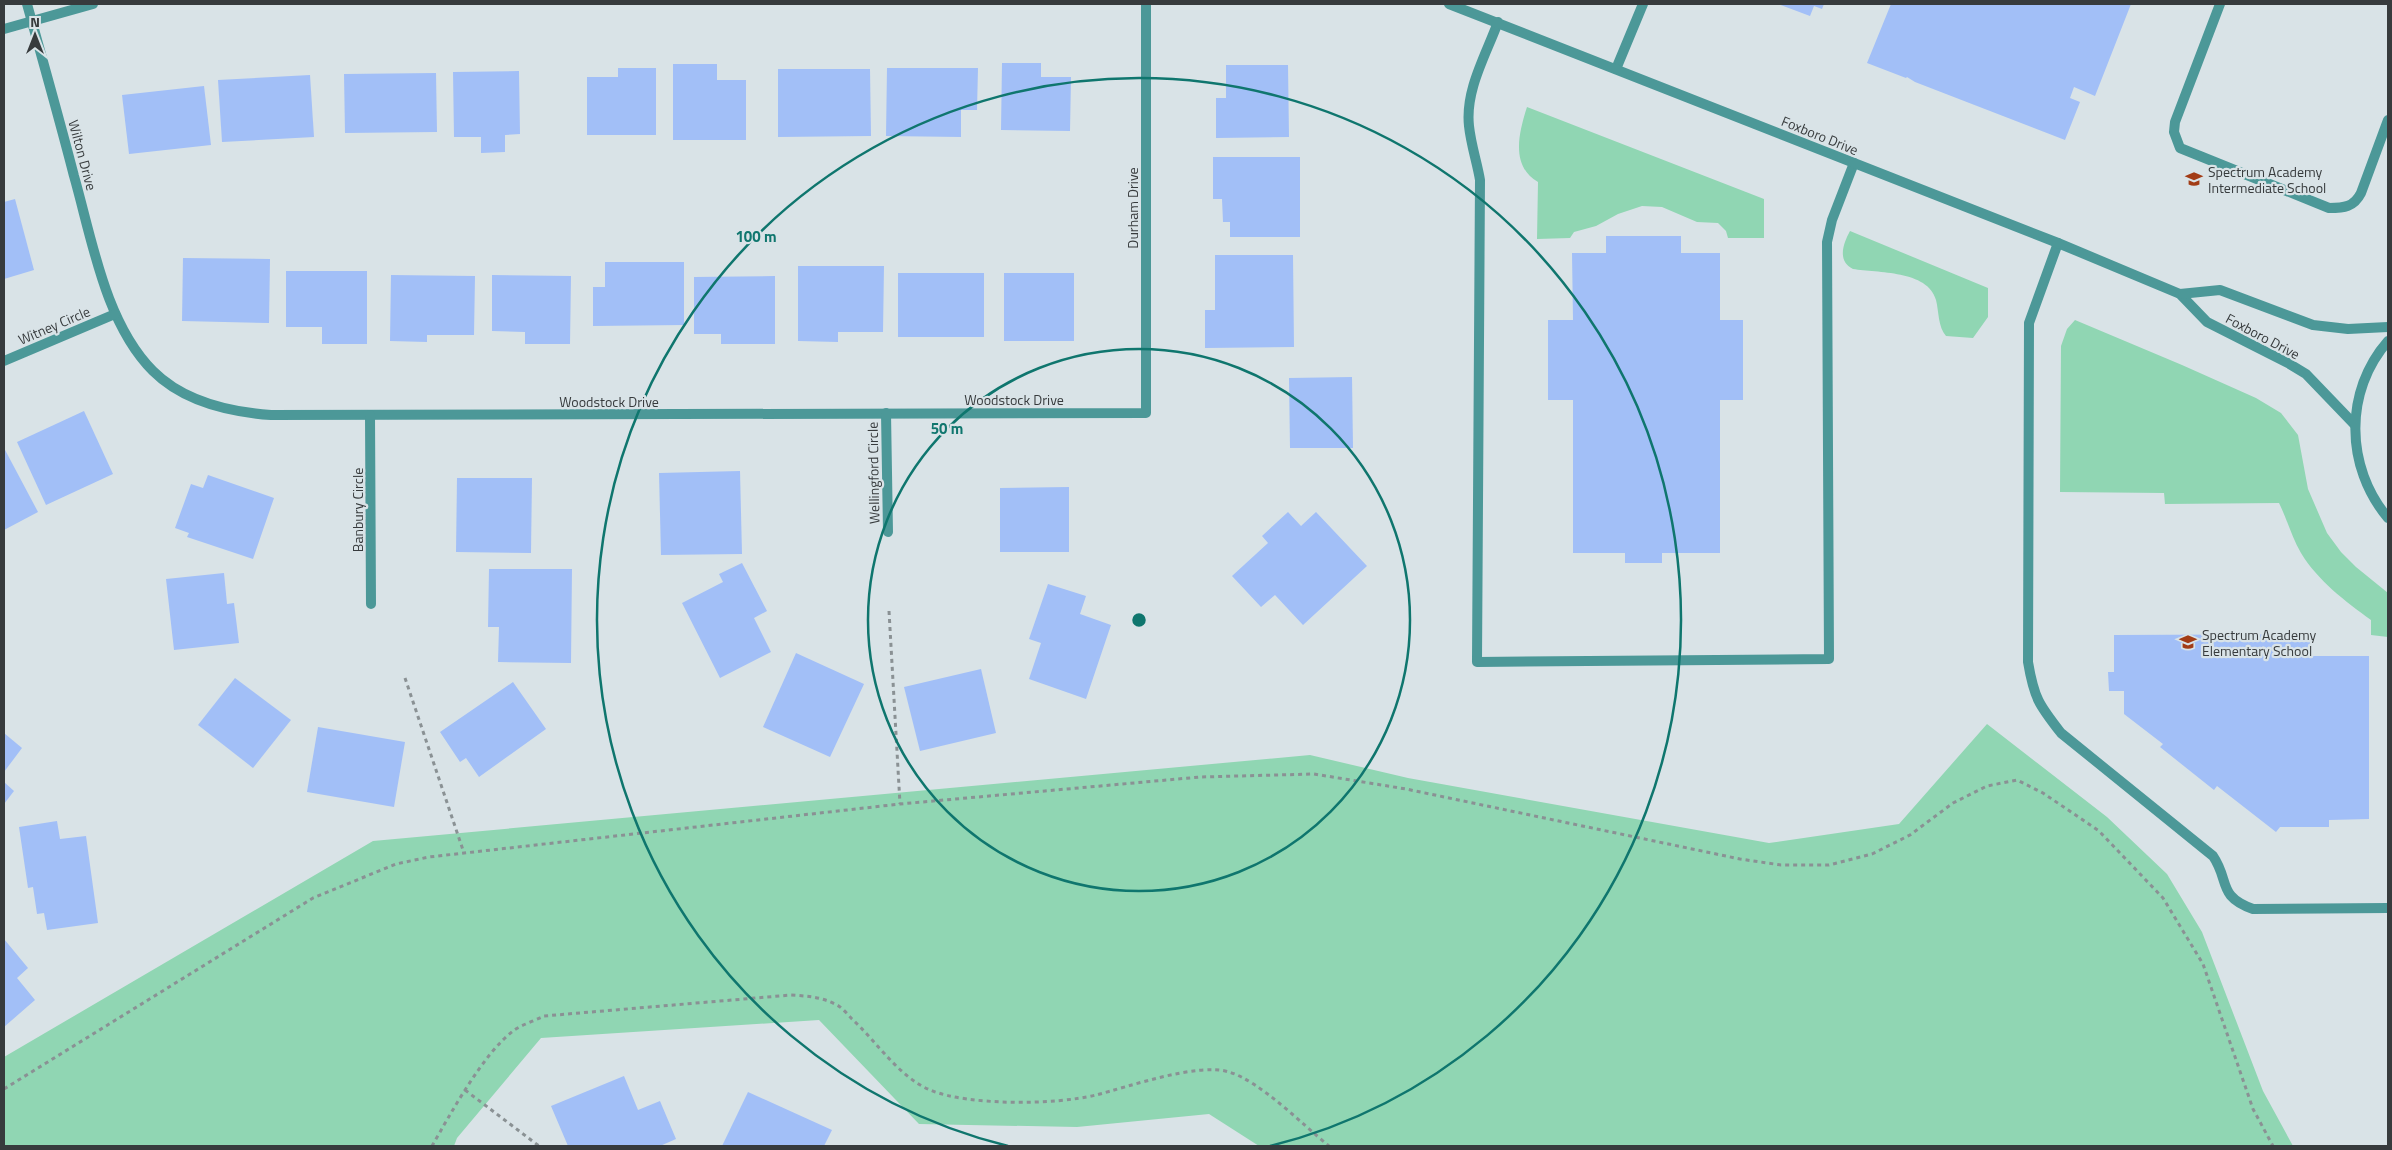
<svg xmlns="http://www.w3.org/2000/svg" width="2392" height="1150" font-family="'Titillium Web',sans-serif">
<rect width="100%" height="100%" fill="#d9e3e7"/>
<!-- green -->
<g fill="#90d6b3">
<path d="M1527,107L1764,199V238H1728L1726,231L1718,223L1697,222L1662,207L1642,206L1618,214L1596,226L1574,232L1570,238L1537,239L1538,182C1510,166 1519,132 1527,107Z"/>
<path d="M1850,231L1988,288V317L1973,338L1946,336C1938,327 1939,312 1936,300C1928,270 1877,273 1853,269C1837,261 1843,244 1850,231Z"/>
<path d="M2075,320L2182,365L2256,398L2281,413L2298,435L2308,489L2327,533L2341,552L2356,567L2388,593V637L2371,635V620C2345,601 2318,581 2301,553C2292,538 2287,519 2279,503L2165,504L2164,493L2060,492L2061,346L2067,329Z"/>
<polygon points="1987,724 2107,817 2167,874 2202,932 2263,1091 2293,1146 1259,1146 1209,1114 1077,1127 919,1124 819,1020 541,1038 457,1138 454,1146 4,1146 4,1057 373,841 1310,755 1408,778 1769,843 1899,824"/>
</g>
<!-- building -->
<g fill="#a2bff7">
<polygon points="1778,4 1824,4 1822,9 1814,6 1810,16"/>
<polygon points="1891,4 2131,4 2095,96 2074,87 2070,98 2080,102 2065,140 1915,82 1907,77 1906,78 1867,63"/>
<polygon points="1002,63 1041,63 1041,77 1071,77 1070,131 1001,130"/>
<polygon points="673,64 717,64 717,80 746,80 746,140 673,140"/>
<polygon points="1226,65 1288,65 1289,137 1216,138 1216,98 1226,98"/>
<polygon points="618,68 656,68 656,135 587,135 587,77 618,77"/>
<polygon points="887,68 978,68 977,110 961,110 961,137 886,136"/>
<polygon points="778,69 870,69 871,136 778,137"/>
<polygon points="519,71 520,134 505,135 505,152 481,153 481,137 454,137 453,72"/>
<polygon points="436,73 437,132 345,133 344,74"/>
<polygon points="310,75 314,137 222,142 218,80"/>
<polygon points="204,86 211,145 129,154 122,95"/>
<polygon points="1213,157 1300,157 1300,237 1230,237 1230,222 1223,222 1222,199 1213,199"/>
<polygon points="15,199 34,270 4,279 4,202"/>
<polygon points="1606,236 1681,236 1681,253 1720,253 1720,320 1743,320 1743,400 1720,400 1720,553 1662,553 1662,563 1625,563 1625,553 1573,553 1573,400 1548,400 1548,320 1573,320 1572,253 1606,253"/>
<polygon points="1215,255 1293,255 1294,347 1205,348 1205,310 1215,310"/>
<polygon points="183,258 270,259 269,323 182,321"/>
<polygon points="605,262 684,262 684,325 593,326 593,287 605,287"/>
<polygon points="798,266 884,266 883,332 838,332 838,342 798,341"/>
<polygon points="286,271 367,271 367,344 322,344 322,327 286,327"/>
<rect x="898" y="273" width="86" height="64"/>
<rect x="1004" y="273" width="70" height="68"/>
<polygon points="391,275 475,276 474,335 427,335 427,342 390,341"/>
<polygon points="492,275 571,276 570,344 525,344 525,332 492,331"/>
<polygon points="775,276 775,344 721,344 721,334 694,334 694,277"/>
<polygon points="1352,377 1353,448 1290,448 1289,378"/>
<polygon points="84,411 113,474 46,505 17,442"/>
<polygon points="4,448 38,512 4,530"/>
<polygon points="740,471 742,554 661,555 659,473"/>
<polygon points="208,475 274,498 253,559 187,537 189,533 175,528 191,484 203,488"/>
<polygon points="457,478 532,478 531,553 456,552"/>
<polygon points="1069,487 1069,552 1000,552 1000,488"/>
<polygon points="1288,512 1301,526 1316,512 1367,566 1303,625 1275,595 1261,607 1232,576 1268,543 1262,536"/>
<polygon points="742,563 767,611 754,618 771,652 720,678 682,603 723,582 719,574"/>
<polygon points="489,569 572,569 571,663 498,662 499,627 488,627"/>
<polygon points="224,573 227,604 234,603 239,643 174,650 166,579"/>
<polygon points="1048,584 1086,596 1080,614 1111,625 1086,699 1029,679 1041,643 1029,639"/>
<polygon points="2313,634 2313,656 2369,656 2369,819 2329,820 2329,827 2280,827 2276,832 2217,786 2214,790 2160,747 2163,744 2124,714 2124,691 2109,691 2108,672 2114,672 2114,635"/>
<polygon points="796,653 864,684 830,757 763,727"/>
<polygon points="981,669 996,733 920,751 904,687"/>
<polygon points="235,678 291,720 253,768 198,725"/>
<polygon points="513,682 546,729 479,777 466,758 460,762 440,732"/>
<polygon points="318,727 405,742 394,807 307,792"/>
<polygon points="4,733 22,748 4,772"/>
<polygon points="4,782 14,791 4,804"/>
<polygon points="57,821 60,839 86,836 98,923 47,930 44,913 37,914 33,887 28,888 19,827"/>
<polygon points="4,939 28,968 17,978 35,1000 4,1027"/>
<polygon points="624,1076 638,1110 660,1101 676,1139 660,1146 568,1146 551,1106"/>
<polygon points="748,1092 832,1130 824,1146 722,1146"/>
</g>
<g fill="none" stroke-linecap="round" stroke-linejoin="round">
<!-- path -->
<g stroke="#8a9194" stroke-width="3" stroke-dasharray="4 4" stroke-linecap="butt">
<polyline points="889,611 900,804"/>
<polyline points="405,678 464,853"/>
<polyline points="4,1089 313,898 396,864 429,857 900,804 1200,777 1314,774 1406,789 1740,859 1781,865 1829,865 1872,854 1910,835 1953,803 1987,786 2017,780 2043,793 2099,831 2163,898 2203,964 2253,1109 2273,1146"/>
<polyline points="465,1090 539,1146"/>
<path d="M432,1146C451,1113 483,1054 513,1031C521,1025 534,1021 544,1016L791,995C807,996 821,997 835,1004C842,1007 847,1014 852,1019C876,1041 899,1077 930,1090C969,1106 1055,1105 1096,1095C1128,1087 1198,1062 1229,1072C1260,1081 1303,1125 1329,1146"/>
</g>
<!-- service -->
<g stroke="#4c9898" stroke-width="10">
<path d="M2220,4L2175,122L2174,132L2180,148L2329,208C2344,208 2354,207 2361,193L2388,120"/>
<path d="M1498,22C1486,55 1465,90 1469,126C1471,145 1477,162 1480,180L1477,662L1829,659L1827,242L1832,220L1854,163"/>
<polyline points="1616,69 1643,4"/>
<path d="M2058,243L2029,323L2028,662C2034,698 2039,705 2061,733L2213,856C2230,881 2217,896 2253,909L2388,908"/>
</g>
<!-- minor -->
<g stroke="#4c9898" stroke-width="10">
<path d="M27,4C43,61 59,118 74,176C92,239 105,323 153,371C184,402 229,412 271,415L1146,413V4"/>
<polyline points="4,361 115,314"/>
<polyline points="886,413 888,532"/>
<polyline points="370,415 371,604"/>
</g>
<!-- tertiary -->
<g stroke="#4c9898" stroke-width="10">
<polyline points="1449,4 2058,243 2180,294 2207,322 2288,363 2306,374 2355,425"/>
<polyline points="4,29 93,4"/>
<polyline points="2180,294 2220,290 2313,325 2348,329 2388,327"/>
<path d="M2388,341C2344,391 2345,467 2388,518"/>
</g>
</g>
<!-- distance rings -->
<g fill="none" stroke="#0f766e" stroke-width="2.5">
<circle cx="1139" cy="620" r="271"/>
<path d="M1008 1146A542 542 0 1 1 1270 1146"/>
</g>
<!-- icons -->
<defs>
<g id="school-bare" transform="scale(1.35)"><path d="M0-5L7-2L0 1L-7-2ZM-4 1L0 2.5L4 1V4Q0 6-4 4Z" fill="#a23c16" stroke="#d9e3e7" stroke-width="2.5" paint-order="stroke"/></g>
</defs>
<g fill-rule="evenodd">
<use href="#school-bare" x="2194" y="179"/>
<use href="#school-bare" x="2188" y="642"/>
</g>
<g text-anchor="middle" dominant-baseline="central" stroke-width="4.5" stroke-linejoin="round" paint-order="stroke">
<!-- street labels -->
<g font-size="14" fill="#373b3d" stroke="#d9e3e7">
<text transform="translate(1820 135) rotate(22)">Foxboro Drive</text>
<text transform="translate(83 155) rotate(75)">Wilton Drive</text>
<text transform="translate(1132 208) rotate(-90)">Durham Drive</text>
<text transform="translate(54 325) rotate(-23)">Witney Circle</text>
<text transform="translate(2263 336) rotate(28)">Foxboro Drive</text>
<text x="1014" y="399">Woodstock Drive</text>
<text x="609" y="401">Woodstock Drive</text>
<text transform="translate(873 473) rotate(-91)">Wellingford Circle</text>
<text transform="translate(357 510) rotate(-90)">Banbury Circle</text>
</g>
<!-- poi labels -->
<g font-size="14" fill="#373b3d" stroke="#d9e3e7" text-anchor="start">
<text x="2208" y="171">Spectrum Academy<tspan x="2208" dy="16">Intermediate School</tspan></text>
<text x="2202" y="634">Spectrum Academy<tspan x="2202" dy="16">Elementary School</tspan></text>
</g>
</g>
<circle cx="1139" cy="620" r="8" fill="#0f766e" stroke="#d9e3e7" stroke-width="2.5"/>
<g font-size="15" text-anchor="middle" font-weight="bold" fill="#0f766e" stroke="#d9e3e7" stroke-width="4.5" stroke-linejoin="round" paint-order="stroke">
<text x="756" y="242">100 m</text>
<text x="947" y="434">50 m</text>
</g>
<!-- border -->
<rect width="2392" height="1150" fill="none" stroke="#373b3d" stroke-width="10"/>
<!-- north arrow -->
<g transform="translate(35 35)" stroke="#d9e3e7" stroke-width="4" paint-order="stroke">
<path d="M0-4L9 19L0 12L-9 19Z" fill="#373b3d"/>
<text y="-8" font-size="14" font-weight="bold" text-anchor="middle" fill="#373b3d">N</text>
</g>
</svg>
